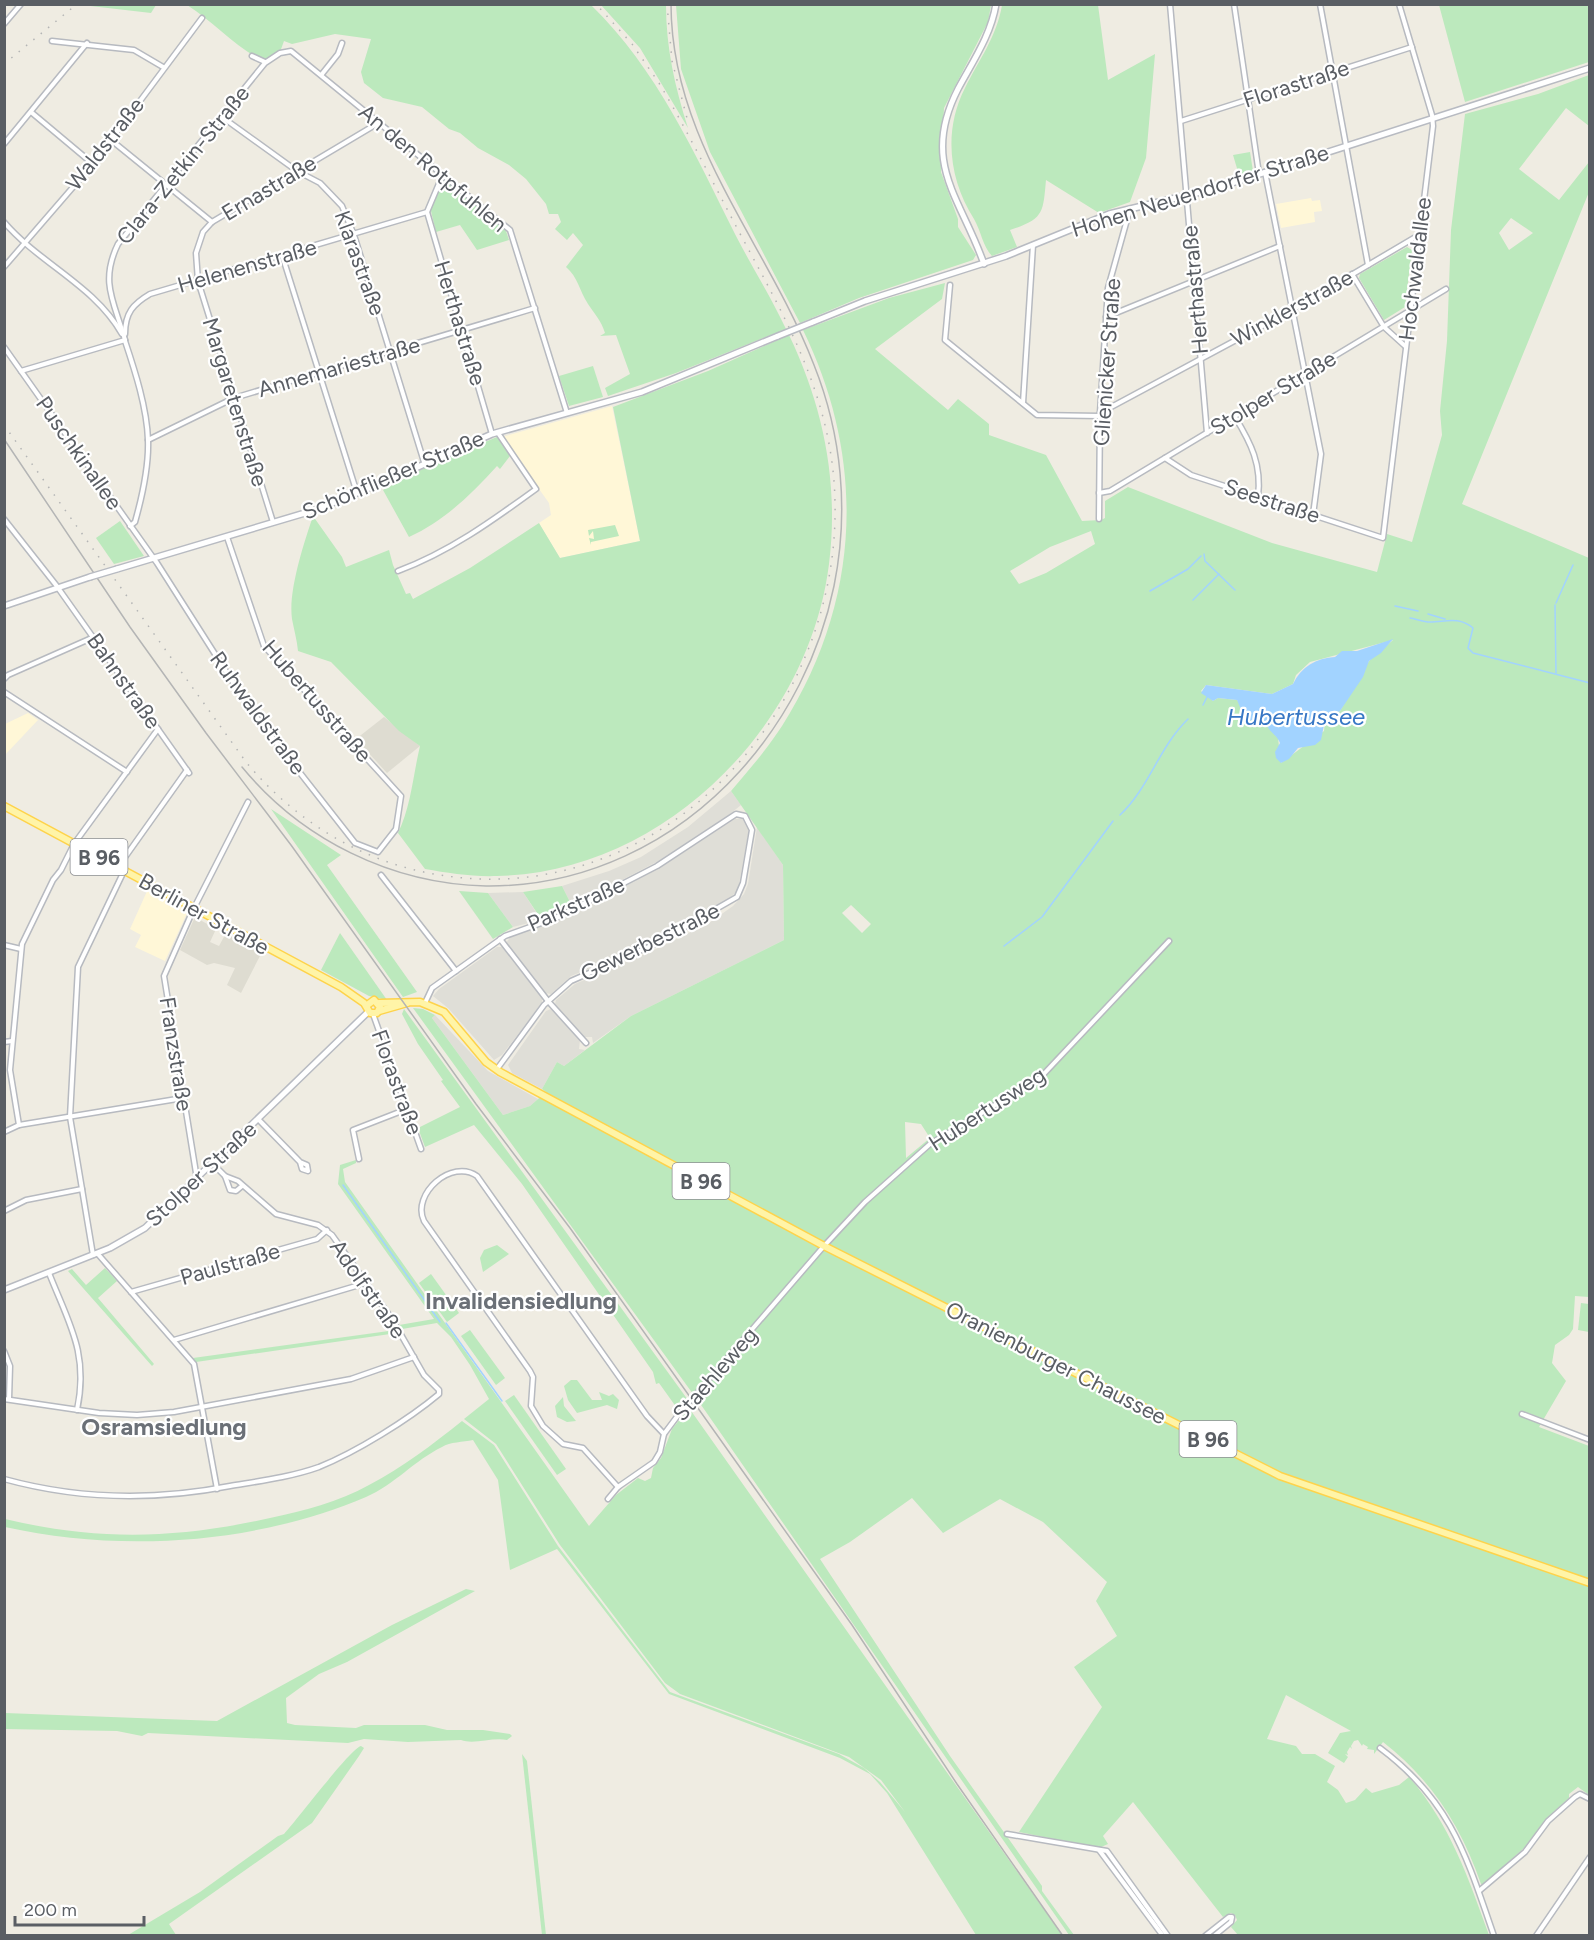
<svg xmlns="http://www.w3.org/2000/svg" width="1594" height="1940" font-family="Figtree,sans-serif">
<rect width="100%" height="100%" fill="#efece2"/>
<!-- commercial -->
<g fill="#fff7d7">
<polygon points="1311,198 1312,201 1320,200 1322,211 1314,212 1315,222 1281,228 1276,204"/>
<polygon points="612,406 640,541 560,558 539,523 551,515 549,503 502,437"/>
<polygon points="28,713 38,720 5,755 5,724"/>
<polygon points="148,889 188,911 165,961 135,947 141,935 130,929"/>
</g>
<!-- industrial -->
<g fill="#dfded7">
<polygon points="731,791 741,805 715,826 664,858 572,906 562,886 609,871 641,857 688,827"/>
<polygon points="735,819 743,819 749,829 738,890 730,898 652,943 571,976 551,994 545,993 506,943 511,936 564,918 661,867"/>
<polygon points="757,827 783,865 784,940 631,1016 593,1043 592,1037 584,1037 555,1004 556,1000 575,984 656,949 709,923 733,906 744,894 748,884"/>
<polygon points="523,892 541,920 513,927 488,893"/>
<polygon points="497,947 502,947 542,998 542,1003 502,1055 494,1060 448,1008 433,996 439,989"/>
<polygon points="551,1009 580,1040 579,1049 585,1050 564,1066 557,1062 542,1089 512,1073 508,1065 546,1011"/>
<polygon points="435,1015 488,1071 538,1099 530,1106 503,1115 432,1018"/>
</g>
<!-- education -->
<g fill="#dedcd1">
<polygon points="384,717 420,746 387,773 356,739"/>
<polygon points="195,917 216,929 210,942 219,946 226,933 262,952 241,993 227,985 235,968 214,963 207,965 180,950"/>
</g>
<!-- green -->
<g fill="#bce9bd" fill-rule="evenodd">
<polygon points="82,5 82,4 156,5 151,13"/>
<path d="M187,5H591C657,69 695,154 736,236C752,267 771,297 786,329L676,373L608,396L605,388L630,374L616,335L600,336L605,333C601,320 595,315 588,304C579,290 578,277 566,267L583,245L573,233L567,240L555,229L561,222L558,214H549L546,204L526,179L509,165L478,148L460,133L449,129L422,107L383,98L364,83L361,72L371,39L335,34L292,44L284,41L280,52L265,62C236,48 214,22 187,5Z"/>
<path d="M601,5H666C666,48 675,87 688,128L640,48Z"/>
<polygon points="676,5 991,5 988,22 944,108 941,172 958,219 958,227 976,255 973,260 859,298 800,323 710,152 681,69"/>
<path d="M1002,5H1098L1108,80L1155,54L1146,158L1130,202L1099,213L1046,180C1043,213 1044,219 1010,230L1017,247L992,256C983,247 981,231 974,219C949,180 943,131 965,88C979,60 997,36 1002,5Z"/>
<polygon points="1439,5 1589,5 1589,62 1465,102"/>
<path d="M1589,75V126L1566,108L1519,169L1559,200L1589,162V192L1462,504L1589,558V1297L1575,1296L1573,1329L1569,1335L1555,1345L1552,1363L1566,1381L1539,1427L1589,1446V1795L1578,1787L1569,1794V1798L1548,1817L1524,1848L1484,1884H1481C1461,1826 1431,1779 1383,1742L1374,1754V1750L1367,1749L1368,1747L1363,1744L1362,1746L1358,1740L1354,1741L1351,1746L1352,1749L1350,1747L1347,1752L1348,1755L1345,1754L1348,1757L1344,1763L1328,1753L1340,1733L1351,1731L1286,1695L1267,1739L1296,1746L1302,1754H1315L1335,1766L1327,1782L1338,1790L1346,1803L1355,1800L1366,1788L1372,1793L1399,1785L1409,1777C1450,1824 1468,1877 1489,1935H1238L1231,1927L1237,1920L1235,1915L1231,1913L1223,1917L1133,1802L1103,1836L1108,1844L1099,1848L1019,1832L1102,1707L1074,1667L1117,1636L1096,1601L1107,1582L1043,1522L1000,1499L943,1533L912,1498L850,1542L820,1559L950,1756L1042,1886V1891L1074,1935H1069L697,1399L703,1391L700,1386L693,1394L413,1008L423,1009L435,1015L432,1018L503,1115L530,1106L546,1092L542,1089L557,1062L564,1066L631,1016L784,940L783,865L731,791C749,770 767,749 782,726C861,602 867,461 803,330L889,298L945,283L942,299L875,349L948,410L958,399L989,424V435L1046,455L1082,521L1101,520L1105,518V501L1128,487L1272,543L1377,572L1387,534L1412,542L1442,435L1440,411L1447,341L1451,230L1465,114L1538,94ZM1511,218L1533,233L1509,250L1499,233ZM1091,531L1095,544L1046,573L1019,584L1010,571L1050,547ZM1393,640L1369,661L1340,711L1325,720L1324,731L1281,763L1278,738L1266,725L1251,720L1237,700L1218,698L1213,701L1201,691L1206,685L1272,694L1293,684L1296,675L1310,662ZM851,905L871,924L862,933L842,913ZM905,1122L921,1124L930,1138L906,1158Z"/>
<polygon points="1250,152 1253,171 1239,175 1233,155"/>
<polygon points="444,179 506,231 509,240 477,250 460,225 436,232 430,207"/>
<polygon points="1407,247 1412,250 1405,307 1384,320 1359,278 1360,274"/>
<path d="M789,335C824,408 839,484 829,564C809,726 663,873 497,876C473,877 448,873 425,869L398,833C411,807 413,775 420,746L399,731L331,662L298,651C297,640 294,630 292,619C288,591 304,543 313,516L342,557L346,567L389,550L393,565L406,594L410,593L413,599L470,568L539,523L560,558L640,541L613,407L708,371Z"/>
<polygon points="593,366 603,397 569,406 559,376"/>
<path d="M497,437L510,456L500,469L497,466C472,494 444,521 409,537L383,490L434,463Z"/>
<polygon points="120,521 144,556 114,564 96,538"/>
<polygon points="615,525 619,536 591,542 591,545 589,538 594,539 593,531 589,536 588,530"/>
<polygon points="271,809 341,855 327,865 417,992 403,997"/>
<polygon points="562,886 572,906 541,919 523,892"/>
<polygon points="459,891 488,893 513,927 493,939"/>
<polygon points="340,933 387,1000 369,996 321,970"/>
<polygon points="404,1009 688,1400 679,1411 659,1383 656,1384 653,1372 522,1184 474,1125 425,1147 418,1128 460,1107 441,1081 443,1080 418,1044 402,1014"/>
<path d="M356,1160V1163L343,1169L345,1182L589,1526L616,1495L638,1478L645,1481L651,1478L653,1468L661,1458L672,1429L689,1408L1062,1935H976L887,1793L870,1774L840,1758L669,1694L557,1549L510,1570L498,1480L473,1440C463,1442 450,1442 442,1447C415,1460 394,1485 366,1497C255,1544 122,1553 5,1527V1519C97,1541 177,1539 270,1518C303,1511 339,1502 369,1485C402,1468 433,1444 462,1421L494,1445L558,1546L670,1692L839,1754L864,1768L880,1782L905,1812L881,1780L849,1757L680,1694L665,1683L560,1545L496,1444L464,1419L489,1399L470,1365L451,1337L437,1323L402,1329L399,1325L434,1319L338,1184L340,1165Z"/>
<polygon points="497,1245 509,1254 483,1272 480,1258 484,1250"/>
<polygon points="105,1268 117,1281 98,1298 154,1364 152,1366 68,1271 72,1269 86,1285"/>
<polygon points="431,1274 459,1313 447,1322 419,1283"/>
<polygon points="1581,1303 1589,1304 1589,1332 1578,1330"/>
<polygon points="396,1330 397,1333 196,1362 193,1358"/>
<polygon points="470,1330 505,1378 496,1385 461,1336"/>
<polygon points="571,1380 577,1380 592,1400 602,1400 599,1392 609,1396 613,1394 619,1400 617,1409 607,1405 577,1413 568,1400 564,1386"/>
<polygon points="514,1395 566,1469 557,1475 505,1401"/>
<polygon points="563,1397 564,1406 576,1421 567,1422 557,1417 555,1406"/>
<path d="M466,1589L475,1591L347,1662L319,1674L286,1698L287,1723L295,1725L356,1728L364,1725H425L447,1730H483L510,1734L512,1736L507,1740C492,1737 474,1745 461,1740L408,1742L364,1739L348,1743L148,1733L142,1736L117,1731L5,1729V1713L217,1721L392,1625Z"/>
<path d="M361,1746L364,1748L359,1756L312,1823L169,1924L176,1935H128L200,1892L278,1836L284,1834C297,1820 351,1748 361,1746Z"/>
<polygon points="522,1754 527,1761 546,1935 542,1935"/>
</g>
<!-- water -->
<path fill="#a2d3ff" d="M1393,639L1381,653L1369,661L1363,677L1340,711L1325,720L1321,740L1315,745L1298,748L1289,759L1281,763L1276,758L1275,752L1280,743C1277,735 1270,733 1266,724L1245,719L1237,700L1218,698L1213,701L1201,693L1206,685L1272,694L1293,684C1301,667 1316,658 1335,657L1342,651H1357Z"/>
<g fill="none" stroke-linecap="round" stroke-linejoin="round">
<!-- stream -->
<g stroke="#a2d3ff" stroke-width="1.5">
<polyline points="1204,554 1205,561 1235,590"/>
<polyline points="1150,591 1188,569 1201,556"/>
<polyline points="1193,600 1219,574"/>
<polyline points="1556,603 1573,565"/>
<polyline points="1555,605 1556,673"/>
<polyline points="1395,606 1418,611"/>
<polyline points="1428,614 1445,619"/>
<path d="M1410,618C1416,619 1424,622 1430,622C1446,622 1458,616 1473,628L1468,648L1473,653L1590,683"/>
<polyline points="1203,705 1208,695"/>
<path d="M1120,815C1149,788 1159,747 1188,719"/>
<polyline points="1004,946 1042,917 1113,821"/>
<polyline points="343,1185 440,1322"/>
<polyline points="446,1323 502,1401"/>
</g>
<!-- street casing -->
<g stroke="#b7bac0" stroke-width="7">
<g id="street">
<polyline points="1170,4 1207,433"/>
<polyline points="1234,4 1259,174"/>
<polyline points="1320,4 1368,265"/>
<polyline points="4,24 21,4"/>
<polyline points="52,41 134,50 163,67"/>
<polyline points="252,56 265,62"/>
<polyline points="322,74 338,54 342,43"/>
<polyline points="31,112 93,164"/>
<polyline points="222,117 297,171 320,183 342,206 354,235 424,462"/>
<polyline points="1181,121 1412,47"/>
<polyline points="111,140 212,222"/>
<polyline points="4,144 87,43"/>
<polyline points="1265,172 1321,454 1313,515"/>
<polyline points="427,212 492,434"/>
<path d="M4,222C40,264 94,285 122,334"/>
<polyline points="282,255 357,493"/>
<polyline points="4,267 93,164 202,18"/>
<polyline points="1352,274 1384,327 1405,346"/>
<polyline points="950,285 945,340 1037,415 1100,416"/>
<polyline points="1106,317 1280,246"/>
<path d="M125,334C125,313 133,304 150,294L427,212L443,174"/>
<path d="M125,340C115,303 99,283 118,244L265,63L280,53L291,51L510,230L567,413"/>
<path d="M125,341C135,371 147,408 148,440C149,467 142,497 135,522L130,526"/>
<polyline points="4,347 157,563 250,709 355,843 378,852 396,829 401,796 264,646 227,537"/>
<polyline points="21,371 125,340"/>
<polyline points="1023,403 1033,245"/>
<polyline points="1100,413 1292,310 1419,235"/>
<path d="M1235,417C1251,443 1262,465 1258,497"/>
<polyline points="148,440 234,398 535,308"/>
<polyline points="1165,458 1191,475 1383,538 1433,126 1432,115 1399,4"/>
<polyline points="1099,493 1110,491 1446,289"/>
<polyline points="4,519 56,585 189,773"/>
<polyline points="1099,519 1100,413 1108,288 1130,209"/>
<polyline points="273,522 198,281 196,253 203,232 212,222 380,122"/>
<path d="M398,571C449,552 492,521 536,489L498,433"/>
<polyline points="4,679 8,675 94,637"/>
<polyline points="4,692 127,772"/>
<polyline points="118,867 187,770"/>
<polyline points="381,875 456,971"/>
<polyline points="500,939 548,1001 586,1043"/>
<polyline points="4,945 21,949"/>
<polyline points="425,1003 432,988 505,936 558,917 657,866 736,814 745,816 752,830 743,883 737,897 653,945 571,981 544,1005 497,1069"/>
<polyline points="373,1014 421,1149"/>
<polyline points="4,1042 12,1041"/>
<polyline points="259,1120 300,1162 302,1169 308,1171 307,1165 300,1162"/>
<polyline points="19,1125 10,1070 22,944 53,880 61,870 74,844 158,729"/>
<polyline points="4,1132 19,1125 183,1098"/>
<polyline points="359,1159 353,1130 407,1109"/>
<polyline points="225,1176 230,1190 236,1191 242,1186"/>
<polyline points="197,1179 164,976 194,908 248,802"/>
<polyline points="4,1211 26,1200 82,1189"/>
<polyline points="97,1253 194,1364 217,1489"/>
<polyline points="93,1255 70,1117 78,967 124,871"/>
<path d="M49,1273C69,1324 89,1353 77,1410"/>
<polyline points="131,1292 317,1239 327,1230"/>
<polyline points="174,1340 366,1283"/>
<polyline points="4,1351 10,1366 9,1399"/>
<polyline points="4,1399 99,1413 137,1415 174,1412 351,1379 414,1357"/>
<polyline points="1522,1414 1590,1440"/>
<path d="M4,1479C80,1500 153,1501 230,1486C260,1481 291,1477 319,1467C356,1452 408,1420 439,1394V1390L424,1375L392,1319L332,1235L318,1225L276,1214L238,1181L225,1176L213,1164"/>
<path d="M618,1487L583,1448L563,1444L543,1426L531,1406L533,1377L530,1371L424,1221C411,1194 452,1158 477,1176L647,1416L664,1434"/>
<polyline points="608,1499 618,1487 654,1462 660,1452 664,1434 679,1414 824,1246 865,1202 930,1144 1040,1078 1169,941"/>
<path d="M1380,1748C1451,1801 1466,1855 1494,1936"/>
<polyline points="1007,1834 1107,1851 1168,1936"/>
<polyline points="1099,1850 1163,1936"/>
<polyline points="1479,1891 1525,1852 1548,1821 1575,1797 1580,1794 1590,1799"/>
<polyline points="1205,1936 1229,1917 1232,1917 1231,1922 1214,1936"/>
<polyline points="1536,1936 1590,1857"/>
</g>
</g>
<!-- secondary casing -->
<g stroke="#b8bbc2" stroke-width="8">
<g id="secondary">
<path d="M984,264C961,198 920,163 958,89C973,61 991,35 996,4"/>
<polyline points="813,322 865,301 1006,256 1109,214 1213,189 1590,68"/>
<polyline points="117,569 315,510 382,483 492,434 642,392 778,336"/>
<polyline points="4,606 90,577"/>
<polyline points="4,1290 110,1248 145,1228 368,1012"/>
</g>
</g>
<!-- primary casing -->
<g stroke="#fed34b" stroke-width="9">
<g id="primary">
<polyline points="4,806 341,987 364,1003 370,1013 377,1013 380,1007 374,1000 366,1006"/>
<polyline points="379,1003 420,1002 444,1012 486,1062 500,1072 824,1246 1280,1476 1590,1583"/>
<polyline points="379,1011 407,1003"/>
</g>
</g>
<!-- street -->
<use href="#street" stroke="#fff" stroke-width="4"/>
<!-- secondary -->
<use href="#secondary" stroke="#fff" stroke-width="5"/>
<!-- primary -->
<use href="#primary" stroke="#fff4a7" stroke-width="6"/>
<!-- tram -->
<g stroke="#b4b5b5" stroke-width="1.5">
<polyline points="4,439 130,627 206,733 291,845 476,1104 570,1228 852,1625 957,1784 1063,1936"/>
<path d="M242,767C302,840 392,884 486,886C584,887 675,843 740,771C787,719 820,654 834,586C849,512 842,435 814,365C767,243 671,142 671,4"/>
</g>
<!-- rail -->
<g stroke="#b4b5b5" stroke-width="1.5" stroke-dasharray="1.5 8" stroke-linecap="butt">
<polyline points="667,4 672,61 688,122"/>
<polyline points="4,64 77,4"/>
<path d="M4,425L246,762C294,820 360,861 434,874C655,914 840,716 835,502C833,397 785,318 737,228C711,179 687,130 659,83L632,44L596,4"/>
</g>
<!-- secondary-bridge casing -->
<g stroke="#b8bbc2" stroke-width="8" stroke-linecap="butt">
<g id="secondary-bridge">
<polyline points="778,336 813,322"/>
<polyline points="90,577 117,569"/>
</g>
</g>
<!-- secondary-bridge -->
<use href="#secondary-bridge" stroke="#fff" stroke-width="5"/>
</g>
<g text-anchor="middle" dominant-baseline="central" stroke-width="4.5" stroke-linejoin="round" paint-order="stroke">
<!-- shield labels -->
<g fill="#fff" stroke="#8c8e92" stroke-width="1.5">
<rect x="70.5" y="839" width="57" height="36" rx="4.5"/>
<rect x="672.5" y="1163" width="57" height="36" rx="4.5"/>
<rect x="1179.5" y="1421" width="57" height="36" rx="4.5"/>
</g>
<g font-size="21" font-weight="bold" fill="#5a5e64">
<text x="99" y="857">B 96</text>
<text x="701" y="1181">B 96</text>
<text x="1208" y="1439">B 96</text>
</g>
<!-- street labels -->
<g font-size="22" fill="#5a5e64" stroke="#fff">
<text transform="translate(1296 84) rotate(-18)">Florastraße</text>
<text transform="translate(105 144) rotate(-52)">Waldstraße</text>
<text transform="translate(183 165) rotate(-51)">Clara-Zetkin-Straße</text>
<text transform="translate(433 168) rotate(40)">An den Rotpfuhlen</text>
<text transform="translate(269 188) rotate(-31)">Ernastraße</text>
<text transform="translate(1200 191) rotate(-17)">Hohen Neuendorfer Straße</text>
<text transform="translate(360 263) rotate(70)">Klarastraße</text>
<text transform="translate(247 266) rotate(-16)">Helenenstraße</text>
<text transform="translate(1415 269) rotate(-83)">Hochwaldallee</text>
<text transform="translate(1195 290) rotate(-95)">Herthastraße</text>
<text transform="translate(1292 308) rotate(-29)">Winklerstraße</text>
<text transform="translate(460 323) rotate(73)">Herthastraße</text>
<text transform="translate(1107 362) rotate(-86)">Glienicker Straße</text>
<text transform="translate(339 367) rotate(-16)">Annemariestraße</text>
<text transform="translate(1273 393) rotate(-31)">Stolper Straße</text>
<text transform="translate(235 402) rotate(73)">Margaretenstraße</text>
<text transform="translate(79 453) rotate(55)">Puschkinallee</text>
<text transform="translate(393 475) rotate(-23)">Schönfließer Straße</text>
<text transform="translate(1272 501) rotate(18)">Seestraße</text>
<text transform="translate(124 681) rotate(55)">Bahnstraße</text>
<text transform="translate(317 701) rotate(49)">Hubertusstraße</text>
<text transform="translate(258 713) rotate(54)">Ruhwaldstraße</text>
<text transform="translate(576 904) rotate(-24)">Parkstraße</text>
<text transform="translate(204 914) rotate(29)">Berliner Straße</text>
<text transform="translate(650 942) rotate(-26)">Gewerbestraße</text>
<text transform="translate(176 1054) rotate(81)">Franzstraße</text>
<text transform="translate(397 1082) rotate(70)">Florastraße</text>
<text transform="translate(987 1109) rotate(-33)">Hubertusweg</text>
<text transform="translate(201 1174) rotate(-43)">Stolper Straße</text>
<text transform="translate(230 1264) rotate(-16)">Paulstraße</text>
<text transform="translate(368 1289) rotate(55)">Adolfstraße</text>
<text transform="translate(1056 1363) rotate(27)">Oranienburger Chaussee</text>
<text transform="translate(715 1374) rotate(-49)">Staehleweg</text>
</g>
<!-- water labels -->
<g font-size="24" font-style="italic" fill="#3777c5" stroke="#fff">
<text x="1296" y="716">Hubertussee</text>
</g>
<!-- neighbourhood labels -->
<g font-size="24" font-weight="bold" fill="#6b7077" stroke="#fff">
<text x="521" y="1300">Invalidensiedlung</text>
<text x="164" y="1426">Osramsiedlung</text>
</g>
</g>
<!-- border -->
<rect width="1594" height="1940" fill="none" stroke="#5a5e64" stroke-width="12"/>
<!-- scale -->
<path d="M15 1916v9h129v-9" fill="none" stroke="#5a5e64" stroke-width="3"/>
<text x="24" y="1916" font-size="18" fill="#5a5e64" stroke="#ffffff" stroke-width="4.5" paint-order="stroke">200 m</text>
</svg>
